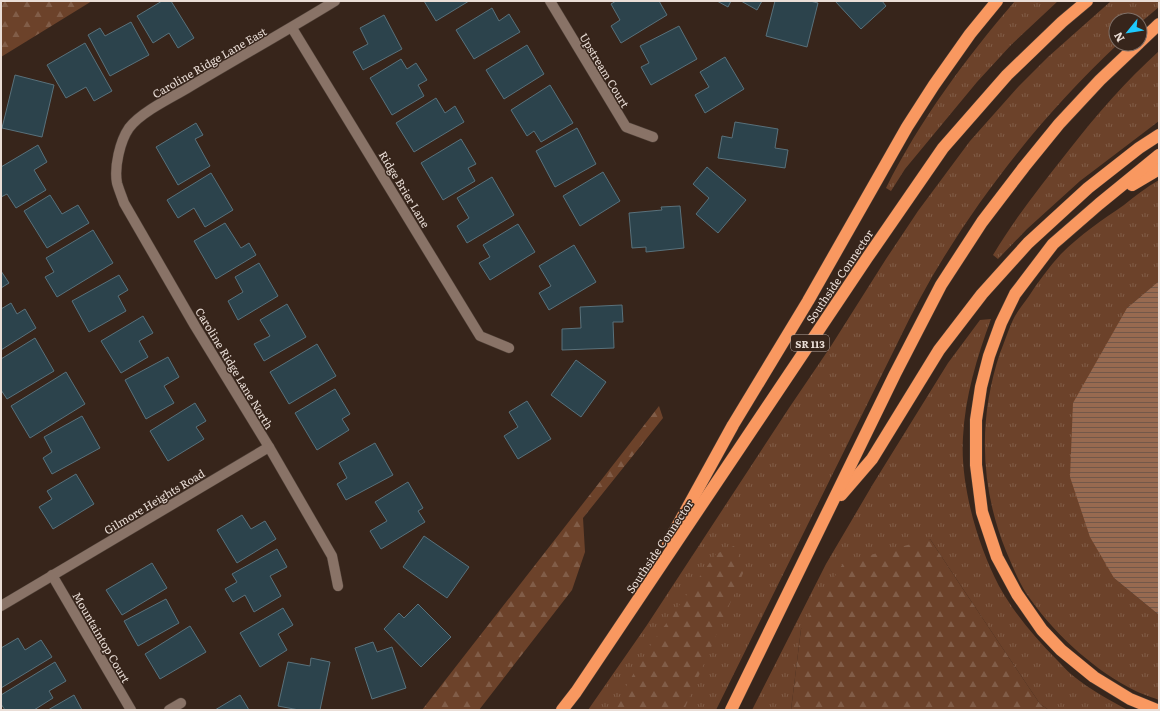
<svg xmlns="http://www.w3.org/2000/svg" width="1160" height="711" font-family="Literata,serif">
<defs>
<pattern id="grass-tufts" width="24" height="20" patternUnits="userSpaceOnUse"><rect width="24" height="20" fill="#6c422a"/><path d="M3 7l-1-3M5 7V3M7 7l1-3M15 17l-1-3M17 17v-4M19 17l1-3" fill="none" stroke="#815d48"/></pattern>
<pattern id="forest-firs" width="22" height="20" patternUnits="userSpaceOnUse"><rect width="22" height="20" fill="#6c422a"/><path d="M5 1l3.5 6h-7zM16 11l3.5 6h-7z" fill="#815d48"/></pattern>
<pattern id="water-rules" width="6" height="5" patternUnits="userSpaceOnUse"><rect width="6" height="5" fill="#986a50"/><path d="M0 2.5h6" fill="none" stroke="#735849"/></pattern>
</defs>
<rect width="100%" height="100%" fill="#37251b"/>
<!-- grass -->
<g fill="url(#grass-tufts)">
<path d="M1015,1H1058L1011,45L977,82L905,169L891,191L886,188C920,120 966,58 1015,1Z"/>
<path d="M1111,1H1159V7L1140,23V20H1116V44H1118C1051,107 992,179 944,257C927,284 912,313 898,342L716,710H588L647,625L789,408L831,346L886,259L918,211L970,141L1019,86L1048,57Z"/>
<path d="M1159,51V121L1080,181L1027,229L998,259L993,255C1015,218 1042,184 1069,150C1097,114 1126,81 1159,51Z"/>
<path d="M1159,180V281L1127,308L1114,578L1159,615V700C1149,696 1138,693 1128,687C1088,665 1052,631 1026,593C1018,580 1012,565 1006,551C980,487 978,419 1000,353C1005,341 1009,327 1015,316C1019,309 1024,303 1029,296C1038,282 1049,267 1061,254C1080,235 1102,220 1124,205C1135,196 1147,187 1159,180Z"/>
<path d="M991,319C977,357 965,396 963,437C960,484 977,544 999,586C1014,613 1035,638 1057,660C1062,665 1066,670 1072,675C1089,689 1109,700 1128,710H1049L1040,704L959,583L930,539L801,629L791,710H752L826,564L873,484L948,363L980,320Z"/>
</g>
<!-- forest -->
<g fill="url(#forest-firs)">
<polygon points="1,1 92,1 1,57"/>
<polygon points="659,406 663,418 583,518 585,552 572,590 479,710 422,710"/>
<polygon points="930,539 959,583 1040,704 1049,710 791,710 801,629 844,562"/>
<polygon points="736,545 744,571 684,710 612,710 650,646 716,554"/>
</g>
<!-- water -->
<polygon fill="url(#water-rules)" points="1159,281 1159,615 1114,578 1090,537 1070,477 1073,403 1127,308"/>
<!-- building -->
<g fill="#2c434c" stroke="#59717b">
<polygon points="162,1 171,1 194,38 178,48 169,33 153,43 137,16"/>
<polygon points="424,1 469,1 436,21"/>
<polygon points="616,1 659,1 667,15 621,43 611,26 620,20 611,4"/>
<polygon points="717,1 731,1 728,7"/>
<polygon points="741,1 762,1 757,10"/>
<polygon points="775,1 810,1 818,3 807,47 766,36"/>
<polygon points="835,1 882,1 886,6 861,29"/>
<polygon points="492,8 499,21 509,14 520,32 474,59 456,30"/>
<polygon points="384,15 402,49 363,70 353,52 368,44 360,28"/>
<polygon points="131,22 149,55 110,76 88,35 100,28 105,36"/>
<polygon points="679,26 697,59 651,85 641,67 649,63 640,46"/>
<polygon points="85,43 112,91 94,101 86,87 66,98 47,65"/>
<polygon points="527,45 544,74 504,99 486,70"/>
<polygon points="725,57 744,89 705,113 695,95 709,87 700,72"/>
<polygon points="401,59 407,69 416,63 427,80 418,85 424,96 392,115 370,78"/>
<polygon points="15,75 54,85 42,137 2,128"/>
<polygon points="550,85 573,123 541,142 534,131 527,136 511,110"/>
<polygon points="436,98 445,113 455,106 464,122 414,152 396,123"/>
<polygon points="735,122 778,129 775,148 788,150 785,168 718,158 722,136 732,138"/>
<polygon points="196,123 203,135 195,139 210,166 178,185 156,147"/>
<polygon points="577,128 596,164 555,187 536,151"/>
<polygon points="461,139 476,164 468,168 475,181 443,200 421,163"/>
<polygon points="38,145 47,162 34,170 46,190 16,208 7,194 1,197 1,167"/>
<polygon points="707,167 746,200 718,233 696,214 709,198 693,184"/>
<polygon points="603,172 620,201 580,226 563,196"/>
<polygon points="211,173 233,210 205,227 194,208 178,218 167,200"/>
<polygon points="492,177 514,215 467,243 457,226 469,218 457,198"/>
<polygon points="50,195 62,214 78,205 89,223 47,248 24,211"/>
<polygon points="680,206 684,248 646,252 646,247 632,248 629,213 662,210 661,207"/>
<polygon points="225,223 241,248 249,243 256,255 216,279 194,241"/>
<polygon points="518,224 535,252 490,280 479,263 490,257 483,245"/>
<polygon points="93,230 113,263 57,297 45,277 54,272 46,258"/>
<polygon points="574,245 596,282 549,310 539,293 551,286 539,266"/>
<polygon points="259,263 278,296 238,320 228,301 243,292 235,277"/>
<polygon points="1,271 9,283 1,288"/>
<polygon points="119,275 128,290 118,296 126,311 89,332 72,301"/>
<polygon points="11,303 17,314 25,309 36,328 1,350 1,309"/>
<polygon points="287,304 306,337 264,361 254,344 270,336 260,320"/>
<polygon points="622,305 623,322 613,322 614,348 562,350 562,329 581,328 580,307"/>
<polygon points="143,316 153,333 139,341 148,357 121,373 101,341"/>
<polygon points="35,338 54,371 7,399 1,390 1,359"/>
<polygon points="317,344 336,376 289,404 270,372"/>
<polygon points="168,357 179,377 164,386 174,403 146,419 125,380"/>
<polygon points="576,360 606,382 581,417 551,395"/>
<polygon points="66,372 85,404 30,438 11,406"/>
<polygon points="335,389 350,414 342,419 349,430 317,450 295,413"/>
<polygon points="527,401 551,439 518,459 504,436 518,427 509,412"/>
<polygon points="195,403 206,421 196,427 204,439 168,461 150,431"/>
<polygon points="82,416 100,448 52,474 43,458 52,452 44,437"/>
<polygon points="375,443 393,475 346,500 337,484 347,478 339,463"/>
<polygon points="76,474 94,504 53,529 39,507 52,499 47,491"/>
<polygon points="408,482 423,508 418,511 425,522 381,549 370,531 387,521 375,502"/>
<polygon points="242,515 251,529 265,521 276,539 237,563 217,530"/>
<polygon points="424,536 469,567 447,598 403,567"/>
<polygon points="277,549 287,567 270,576 281,596 254,612 245,595 233,602 225,589 237,582 232,574"/>
<polygon points="152,563 167,588 122,615 106,590"/>
<polygon points="166,599 179,623 138,646 124,621"/>
<polygon points="418,604 451,637 421,667 384,629 399,613 404,618"/>
<polygon points="283,608 293,625 278,634 287,650 260,667 240,633"/>
<polygon points="190,626 206,652 160,679 145,654"/>
<polygon points="18,638 25,650 41,640 52,657 1,688 1,648"/>
<polygon points="373,642 377,652 392,647 406,688 372,699 355,648"/>
<polygon points="311,658 330,662 320,710 299,710 278,706 288,662 310,666"/>
<polygon points="55,662 66,681 49,691 53,698 34,710 5,710 1,704 1,695"/>
<polygon points="74,695 82,710 48,710"/>
<polygon points="240,695 249,710 215,710"/>
</g>
<g fill="none" stroke-linecap="round" stroke-linejoin="round">
<!-- minor casing -->
<g stroke="#4f4037" stroke-width="11">
<g id="minor">
<path d="M335,1C286,31 236,59 186,89C170,98 140,113 129,128C120,141 114,167 117,183C119,190 122,197 124,203L195,326L269,447L332,556L338,586"/>
<polyline points="550,1 626,127 653,137"/>
<polyline points="292,28 480,336 509,348"/>
<polyline points="52,575 131,710"/>
<polyline points="1,606 269,447"/>
<polyline points="169,710 181,703"/>
</g>
</g>
<!-- motorway casing -->
<g stroke="#4f4037" stroke-width="13">
<g id="motorway">
<polyline points="1140,42 1159,24"/>
<polyline points="1132,185 1159,169"/>
<polyline points="841,495 872,459 939,350 982,294 1028,243 1088,188 1139,148 1159,135"/>
<polyline points="668,543 733,425 808,301 907,127 934,85 970,34 997,1"/>
<polyline points="562,710 576,692 627,616 867,258 943,148 1007,75 1062,22 1087,1"/>
<polyline points="731,710 895,374 941,285 982,222 1024,167 1059,124 1100,80 1138,44"/>
<polyline points="1157,710 1130,699 1094,677 1061,650 1042,630 1017,594 997,557 982,512 976,465 976,420 981,387 989,356 1001,323 1015,294 1053,244 1099,204 1159,155"/>
</g>
</g>
<!-- minor -->
<use href="#minor" stroke="#897367" stroke-width="10"/>
<!-- motorway -->
<use href="#motorway" stroke="#f99860" stroke-width="12"/>
</g>
<g text-anchor="middle" dominant-baseline="central" stroke-width="3" stroke-linejoin="round" paint-order="stroke">
<!-- shield labels -->
<rect fill="#37251b" stroke="#b4a69f" stroke-width="1" x="791" y="335" width="38" height="16" rx="3"/>
<g font-size="10" font-weight="bold" fill="#eaded7">
<text x="810" y="343">SR 113</text>
</g>
<!-- street labels -->
<g font-size="11" fill="#eaded7" stroke="#37251b">
<text transform="translate(209 62) rotate(-30)">Caroline Ridge Lane East</text>
<text transform="translate(605 70) rotate(59)">Upstream Court</text>
<text transform="translate(405 189) rotate(59)">Ridge Brier Lane</text>
<text transform="translate(839 276) rotate(-56)">Southside Connector</text>
<text transform="translate(235 368) rotate(59)">Caroline Ridge Lane North</text>
<text transform="translate(154 501) rotate(-31)">Gilmore Heights Road</text>
<text transform="translate(659 546) rotate(-56)">Southside Connector</text>
<text transform="translate(102 637) rotate(60)">Mountaintop Court</text>
</g>
</g>
<!-- border -->
<rect width="1160" height="711" fill="none" stroke="#eaded7" stroke-width="4"/>
<!-- north arrow -->
<g transform="translate(1128 32) rotate(240)"><circle r="19" fill="#37251b" stroke="#7f6f66"/>
<path d="M0-3L7 15L0 10L-7 15Z" fill="#1dc9fd"/>
<text y="-6" font-size="11" font-weight="bold" text-anchor="middle" fill="#eaded7">N</text>
</g>
</svg>
